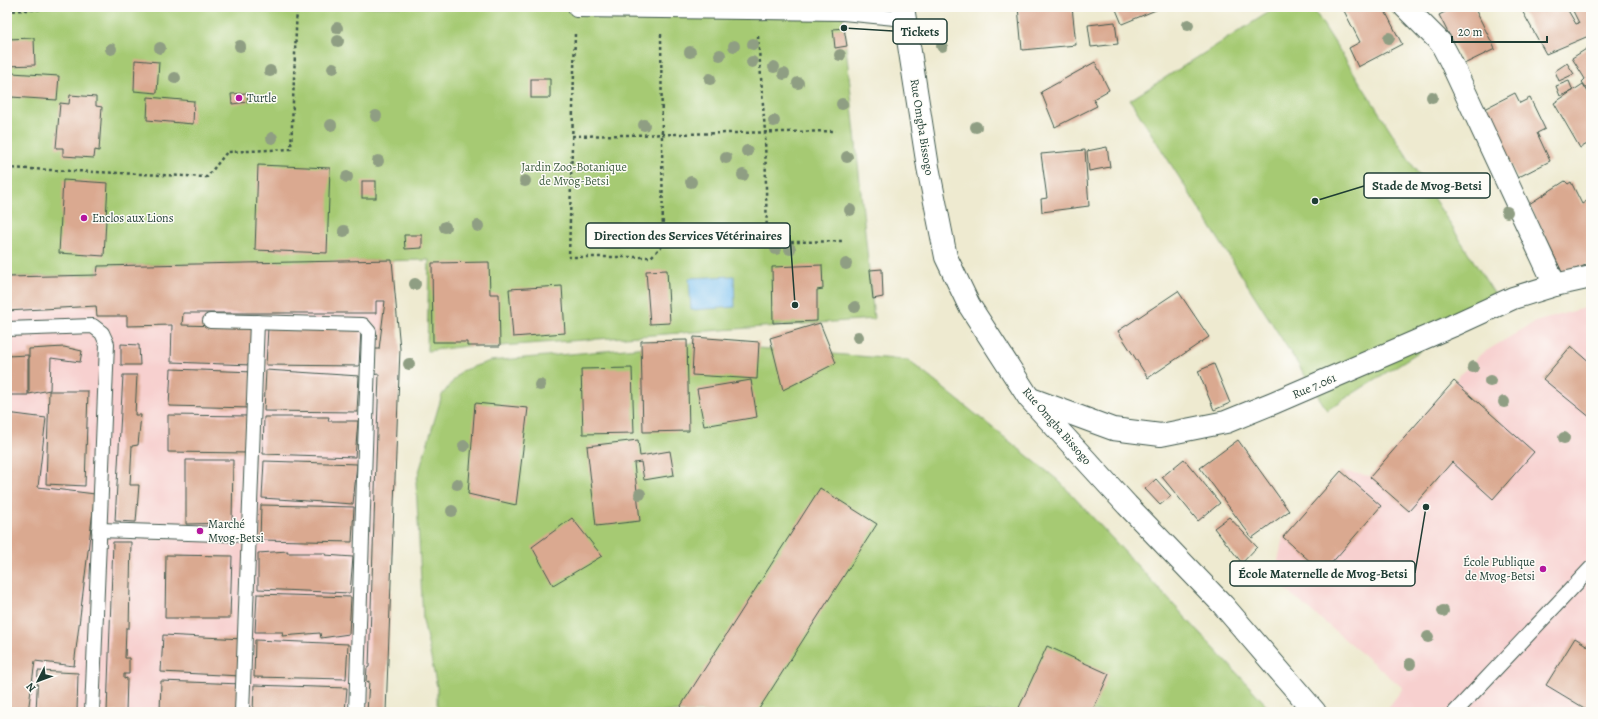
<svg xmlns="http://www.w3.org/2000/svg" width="1598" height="719" font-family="Alegreya,serif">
<rect width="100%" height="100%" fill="#fdfcf7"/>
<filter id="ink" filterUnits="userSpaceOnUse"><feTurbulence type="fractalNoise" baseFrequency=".025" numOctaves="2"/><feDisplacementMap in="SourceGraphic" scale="8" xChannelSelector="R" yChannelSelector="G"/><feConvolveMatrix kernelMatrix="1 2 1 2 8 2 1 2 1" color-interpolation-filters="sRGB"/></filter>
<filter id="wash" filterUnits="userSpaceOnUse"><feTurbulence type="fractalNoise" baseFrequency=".012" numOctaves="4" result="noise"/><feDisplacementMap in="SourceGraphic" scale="16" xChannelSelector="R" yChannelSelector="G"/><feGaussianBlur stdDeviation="0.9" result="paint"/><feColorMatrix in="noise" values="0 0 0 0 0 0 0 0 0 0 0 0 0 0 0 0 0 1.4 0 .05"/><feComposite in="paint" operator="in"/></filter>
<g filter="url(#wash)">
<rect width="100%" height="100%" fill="#eeead0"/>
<!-- built -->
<g fill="#f7d0cf">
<polygon points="392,260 400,349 386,712 7,712 7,277 96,275 98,266"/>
<polygon points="1591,306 1591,712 1385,712 1403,688 1274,580 1283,537 1341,471 1370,476 1454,381 1481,354 1535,322"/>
</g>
<!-- green -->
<g fill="#a6ca73" stroke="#628454">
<polygon points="7,7 842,7 874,319 500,346 467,346 427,351 429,260 98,266 97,275 7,277"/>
<polygon points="1277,7 1312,7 1499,301 1327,410 1130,100"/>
<polygon points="694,343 908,360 1059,481 1273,712 437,712 437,687 423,620 416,482 442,395 461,371 490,361"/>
</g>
<!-- water -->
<polygon fill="#79c0f1" stroke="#4c7e92" points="734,276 735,307 691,310 689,278"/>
<g id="blocks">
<!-- building -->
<g fill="#daa990">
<polygon points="1018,7 1072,7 1076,45 1022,50"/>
<polygon points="1115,7 1163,7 1122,24"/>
<polygon points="1342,7 1383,7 1402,44 1358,67 1349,48 1360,42"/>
<polygon points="1414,7 1430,7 1420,14"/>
<polygon points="1455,7 1474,7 1495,49 1464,64 1439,15"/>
<polygon points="1520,7 1566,7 1576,24 1579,23 1571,7 1591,7 1591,35 1546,54"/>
<polygon points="1115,22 1118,44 1091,47 1088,25"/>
<polygon points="844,28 847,46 835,48 833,29"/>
<polygon points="34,38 35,65 7,66 7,39"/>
<polygon points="1591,46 1591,91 1590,92 1582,82 1585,79 1572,58"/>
<polygon points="135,60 159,62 157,93 134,91"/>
<polygon points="1095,62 1109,90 1093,99 1097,106 1055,127 1041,92"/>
<polygon points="1567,63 1574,74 1559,81 1555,71"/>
<polygon points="12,73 59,76 57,100 11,97"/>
<rect x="531" y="79" width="19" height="19"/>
<polygon points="1569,81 1573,91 1560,96 1556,86"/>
<polygon points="1583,84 1591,97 1591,142 1580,148 1554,103"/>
<polygon points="247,93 248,102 232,104 231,94"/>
<polygon points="1515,93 1520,103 1530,98 1545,129 1537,133 1550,161 1517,178 1484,109"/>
<polygon points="70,95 96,97 96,106 102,107 99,151 95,150 94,158 63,156 63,148 56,148 60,103 69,104"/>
<polygon points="148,97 194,101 193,124 147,120"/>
<polygon points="1107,147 1110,167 1089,171 1087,151"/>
<polygon points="1085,150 1089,206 1042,212 1041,199 1047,198 1041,154"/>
<polygon points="258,165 330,168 327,253 255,250"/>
<polygon points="63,180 108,183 104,256 59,253"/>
<rect x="362" y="181" width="14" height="17"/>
<polygon points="1565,181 1568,184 1571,182 1582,204 1590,199 1591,201 1591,263 1563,274 1529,204"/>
<polygon points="404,235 422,235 422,248 405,249"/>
<polygon points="392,260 400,349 386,712 367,712 369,681 366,682 367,668 369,667 379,374 370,375 370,349 379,349 385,301 376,301 376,313 183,313 182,325 255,327 251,365 171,362 172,325 127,326 127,316 97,316 96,306 7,311 7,277 97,275 98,266"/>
<polygon points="489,262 490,294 499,294 500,346 467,346 467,342 433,342 432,263"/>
<polygon points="822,265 823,289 817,290 817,321 773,323 772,267"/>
<polygon points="882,269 883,297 873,299 870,270"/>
<polygon points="667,270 670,323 650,324 646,271"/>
<polygon points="562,286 565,333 513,337 509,289"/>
<polygon points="1178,291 1209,337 1148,378 1118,331"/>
<polygon points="820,323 836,363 783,390 770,338"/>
<polygon points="268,327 361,330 359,366 266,365"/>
<polygon points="694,337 759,342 757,379 692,375"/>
<polygon points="687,340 689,431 643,432 641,341"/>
<polygon points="121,344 139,345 140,365 121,365"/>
<polygon points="1571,346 1591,363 1591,418 1543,379"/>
<polygon points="64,347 82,351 80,362 51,358 50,390 29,394 29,349"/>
<polygon points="28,355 28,395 7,395 7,356"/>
<polygon points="1214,364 1230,403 1214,410 1198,371"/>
<polygon points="632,368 634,433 583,434 581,369"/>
<polygon points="171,369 254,372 251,408 169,406"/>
<polygon points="266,370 359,376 357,412 264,411"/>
<polygon points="123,375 137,375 135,415 141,415 138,445 132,446 130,485 139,485 136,522 115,521"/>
<polygon points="751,380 757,417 704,426 697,389"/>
<polygon points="1454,381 1534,452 1493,499 1452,462 1409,511 1370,477"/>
<polygon points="49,391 88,391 85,486 46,484"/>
<polygon points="475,403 528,408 516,505 468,494"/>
<polygon points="7,413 46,418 38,487 95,494 74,666 35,661 28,712 7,712"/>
<polygon points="168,415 250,416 249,453 168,452"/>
<polygon points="264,417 329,417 328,421 358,421 355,457 263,454"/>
<polygon points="638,440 640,456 670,451 674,475 644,480 641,462 634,463 640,521 596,526 587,446"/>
<polygon points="1238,440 1289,511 1252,538 1200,468"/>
<polygon points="1184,459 1220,503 1198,521 1162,477"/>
<polygon points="186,460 233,460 232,523 186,524"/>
<polygon points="264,461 357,464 353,504 262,498"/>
<polygon points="1341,471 1381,506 1323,573 1283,537"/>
<polygon points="1156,479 1171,496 1160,505 1145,489"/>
<polygon points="820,488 877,524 757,712 677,712"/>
<polygon points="261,505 354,507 352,542 260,540"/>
<polygon points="1229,517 1257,547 1242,563 1214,528"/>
<polygon points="572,518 602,556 553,585 532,547"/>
<polygon points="113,542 131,542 129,628 126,628 125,658 129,658 129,674 124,674 124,679 127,678 126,712 107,712"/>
<polygon points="288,551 287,553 326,553 325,555 353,557 350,593 258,589 258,553"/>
<polygon points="166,555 232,556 230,618 165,618"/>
<polygon points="257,594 351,597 349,634 321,638 320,633 282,636 283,632 255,632"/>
<polygon points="163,635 243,639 241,676 161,672"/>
<polygon points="1575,638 1591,648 1591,712 1546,685"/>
<polygon points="255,640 348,644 346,679 254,677"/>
<polygon points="1047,646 1109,674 1092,712 1017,712"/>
<polygon points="38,671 78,673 77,712 36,712"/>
<polygon points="161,681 242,684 240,712 160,712"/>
<polygon points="254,685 347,688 345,712 253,712"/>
</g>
</g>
</g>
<g filter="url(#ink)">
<use href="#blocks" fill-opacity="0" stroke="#3e574b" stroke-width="1"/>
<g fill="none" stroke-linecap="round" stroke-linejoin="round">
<!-- lane casing -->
<g stroke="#3e574b" stroke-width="16">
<g id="lane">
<polyline points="576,10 843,13 905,19"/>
<polyline points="210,321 363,325 369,332 356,712"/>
<polyline points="7,329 93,326 102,333 107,344 92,712"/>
<polyline points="99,530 248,535"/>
<polyline points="242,712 257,322"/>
<polyline points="1455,712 1591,568"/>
</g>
</g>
<!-- street casing -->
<g stroke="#3e574b" stroke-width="24">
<g id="street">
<polyline points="903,7 928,167 946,257 969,305 1029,398 1127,505 1223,605 1315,712"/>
<polyline points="1405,7 1441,43 1450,60 1555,285"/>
<polyline points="1034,400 1113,429 1161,435 1226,422 1273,403 1452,326 1513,298 1555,285 1591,277"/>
</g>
</g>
<!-- path -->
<g stroke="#3e574b" stroke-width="2.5" stroke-dasharray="3 3" stroke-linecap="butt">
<polyline points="540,7 553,8"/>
<polyline points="7,11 83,7"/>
<polyline points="575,34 569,257 651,257 663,245 842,241"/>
<polyline points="661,34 663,245"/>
<polyline points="758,36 765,132 767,243"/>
<polyline points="572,136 836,131"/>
<polyline points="7,168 207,177 227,152 291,149 297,7"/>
</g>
<!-- lane -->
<use href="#lane" stroke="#fff" stroke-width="14"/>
<!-- street -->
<use href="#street" stroke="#fff" stroke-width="22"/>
</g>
<!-- trees -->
<g fill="#8f9e83">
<circle cx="1188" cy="25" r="6"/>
<circle cx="337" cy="28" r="6"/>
<circle cx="1389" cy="38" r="6"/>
<circle cx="338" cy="41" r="6"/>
<circle cx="753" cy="44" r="6"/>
<circle cx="240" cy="46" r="6"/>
<circle cx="734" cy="46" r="6"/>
<circle cx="942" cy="46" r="6"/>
<circle cx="160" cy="48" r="6"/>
<circle cx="111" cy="49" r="6"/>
<circle cx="690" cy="52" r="6"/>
<circle cx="720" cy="55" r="6"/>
<circle cx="840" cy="55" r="6"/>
<circle cx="752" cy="62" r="6"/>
<circle cx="774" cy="67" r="6"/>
<circle cx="333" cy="68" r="6"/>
<circle cx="270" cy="71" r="6"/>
<circle cx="784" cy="74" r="6"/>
<circle cx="175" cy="78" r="6"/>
<circle cx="710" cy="79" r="6"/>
<circle cx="798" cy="83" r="6"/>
<circle cx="1432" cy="97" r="6"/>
<circle cx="842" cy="104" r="6"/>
<circle cx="376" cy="116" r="6"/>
<circle cx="774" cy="121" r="6"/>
<circle cx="331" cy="125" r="6"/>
<circle cx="644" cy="125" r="6"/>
<circle cx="976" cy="127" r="6"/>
<circle cx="272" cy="138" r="6"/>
<circle cx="747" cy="151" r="6"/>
<circle cx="847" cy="157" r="6"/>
<circle cx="726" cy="158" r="6"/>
<circle cx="378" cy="161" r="6"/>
<circle cx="743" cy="175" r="6"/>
<circle cx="347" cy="177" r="6"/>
<circle cx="525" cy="181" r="6"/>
<circle cx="691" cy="182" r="6"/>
<circle cx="850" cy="210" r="6"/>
<circle cx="1507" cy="212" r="6"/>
<circle cx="478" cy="226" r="6"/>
<circle cx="445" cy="227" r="6"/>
<circle cx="344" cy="231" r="6"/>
<circle cx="776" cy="249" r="6"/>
<circle cx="790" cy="249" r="6"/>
<circle cx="846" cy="264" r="6"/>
<circle cx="415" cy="284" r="6"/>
<circle cx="855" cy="307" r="6"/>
<circle cx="858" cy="337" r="6"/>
<circle cx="409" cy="364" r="6"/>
<circle cx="1473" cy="367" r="6"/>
<circle cx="1490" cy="381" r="6"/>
<circle cx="540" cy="385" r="6"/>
<circle cx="1504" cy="402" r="6"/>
<circle cx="1564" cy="438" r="6"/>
<circle cx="464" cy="446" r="6"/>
<circle cx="457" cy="484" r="6"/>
<circle cx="640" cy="494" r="6"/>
<circle cx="452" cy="511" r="6"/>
<circle cx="1443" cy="611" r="6"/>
<circle cx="1428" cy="637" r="6"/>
<circle cx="1410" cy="664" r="6"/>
</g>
</g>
<!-- markers -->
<g fill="#b5179e" stroke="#fdfcf7" stroke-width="1.5">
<circle cx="239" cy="98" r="4"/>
<circle cx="84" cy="218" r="4"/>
<circle cx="200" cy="531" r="4"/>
<circle cx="1543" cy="569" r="4"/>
</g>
<g text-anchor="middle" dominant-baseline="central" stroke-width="3" stroke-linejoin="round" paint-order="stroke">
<!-- poi labels -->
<g font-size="12" fill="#1f3d34" stroke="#fdfcf7" text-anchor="start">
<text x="247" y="98">Turtle</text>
<text x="92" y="218">Enclos aux Lions</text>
<text x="208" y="524">Marché<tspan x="208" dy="14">Mvog-Betsi</tspan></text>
<text x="1535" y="562" text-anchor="end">École Publique<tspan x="1535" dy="14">de Mvog-Betsi</tspan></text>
</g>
<!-- street labels -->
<g font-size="12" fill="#1f3d34" stroke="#fdfcf7">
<text transform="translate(922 127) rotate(81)">Rue Omgba Bissogo</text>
<text transform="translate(1314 386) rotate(-23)">Rue 7.061</text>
<text transform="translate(1057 426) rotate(49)">Rue Omgba Bissogo</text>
</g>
<!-- park labels -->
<g font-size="12" fill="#416044" stroke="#fdfcf7">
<text x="574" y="167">Jardin Zoo-Botanique<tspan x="574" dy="14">de Mvog-Betsi</tspan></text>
</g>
</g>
<!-- callouts -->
<path fill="none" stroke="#1f3d34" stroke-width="1.5" d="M844 28L893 31M1315 201L1364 186M795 305L790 235M1426 507L1415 573"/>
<g fill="#1f3d34" stroke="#fdfcf7" stroke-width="1.5">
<circle cx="844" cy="28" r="4"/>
<circle cx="1315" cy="201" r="4"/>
<circle cx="795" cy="305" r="4"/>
<circle cx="1426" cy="507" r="4"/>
</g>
<g fill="#fdfcf7" stroke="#1f3d34" stroke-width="1.5">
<rect x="893" y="19" width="54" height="25" rx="4"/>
<rect x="1364" y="173" width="126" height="25" rx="4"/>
<rect x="586" y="223" width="204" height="25" rx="4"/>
<rect x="1230" y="561" width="185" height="25" rx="4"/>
</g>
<g font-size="13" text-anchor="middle" font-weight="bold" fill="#1f3d34">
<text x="920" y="36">Tickets</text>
<text x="1427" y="190">Stade de Mvog-Betsi</text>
<text x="688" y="240">Direction des Services Vétérinaires</text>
<text x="1323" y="578">École Maternelle de Mvog-Betsi</text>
</g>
<!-- margin -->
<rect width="1598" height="719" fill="none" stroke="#fdfcf7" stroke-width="24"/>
<!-- north arrow -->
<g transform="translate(38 681) rotate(228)" stroke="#fdfcf7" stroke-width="3" paint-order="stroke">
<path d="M0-3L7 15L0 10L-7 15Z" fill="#1f3d34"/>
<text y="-6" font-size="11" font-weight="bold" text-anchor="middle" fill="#1f3d34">N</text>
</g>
<!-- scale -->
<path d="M1452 36v6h95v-6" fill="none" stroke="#1f3d34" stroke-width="2"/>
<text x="1458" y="36" font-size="12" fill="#1f3d34" stroke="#fdfcf7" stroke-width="3" paint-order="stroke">20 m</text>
</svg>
